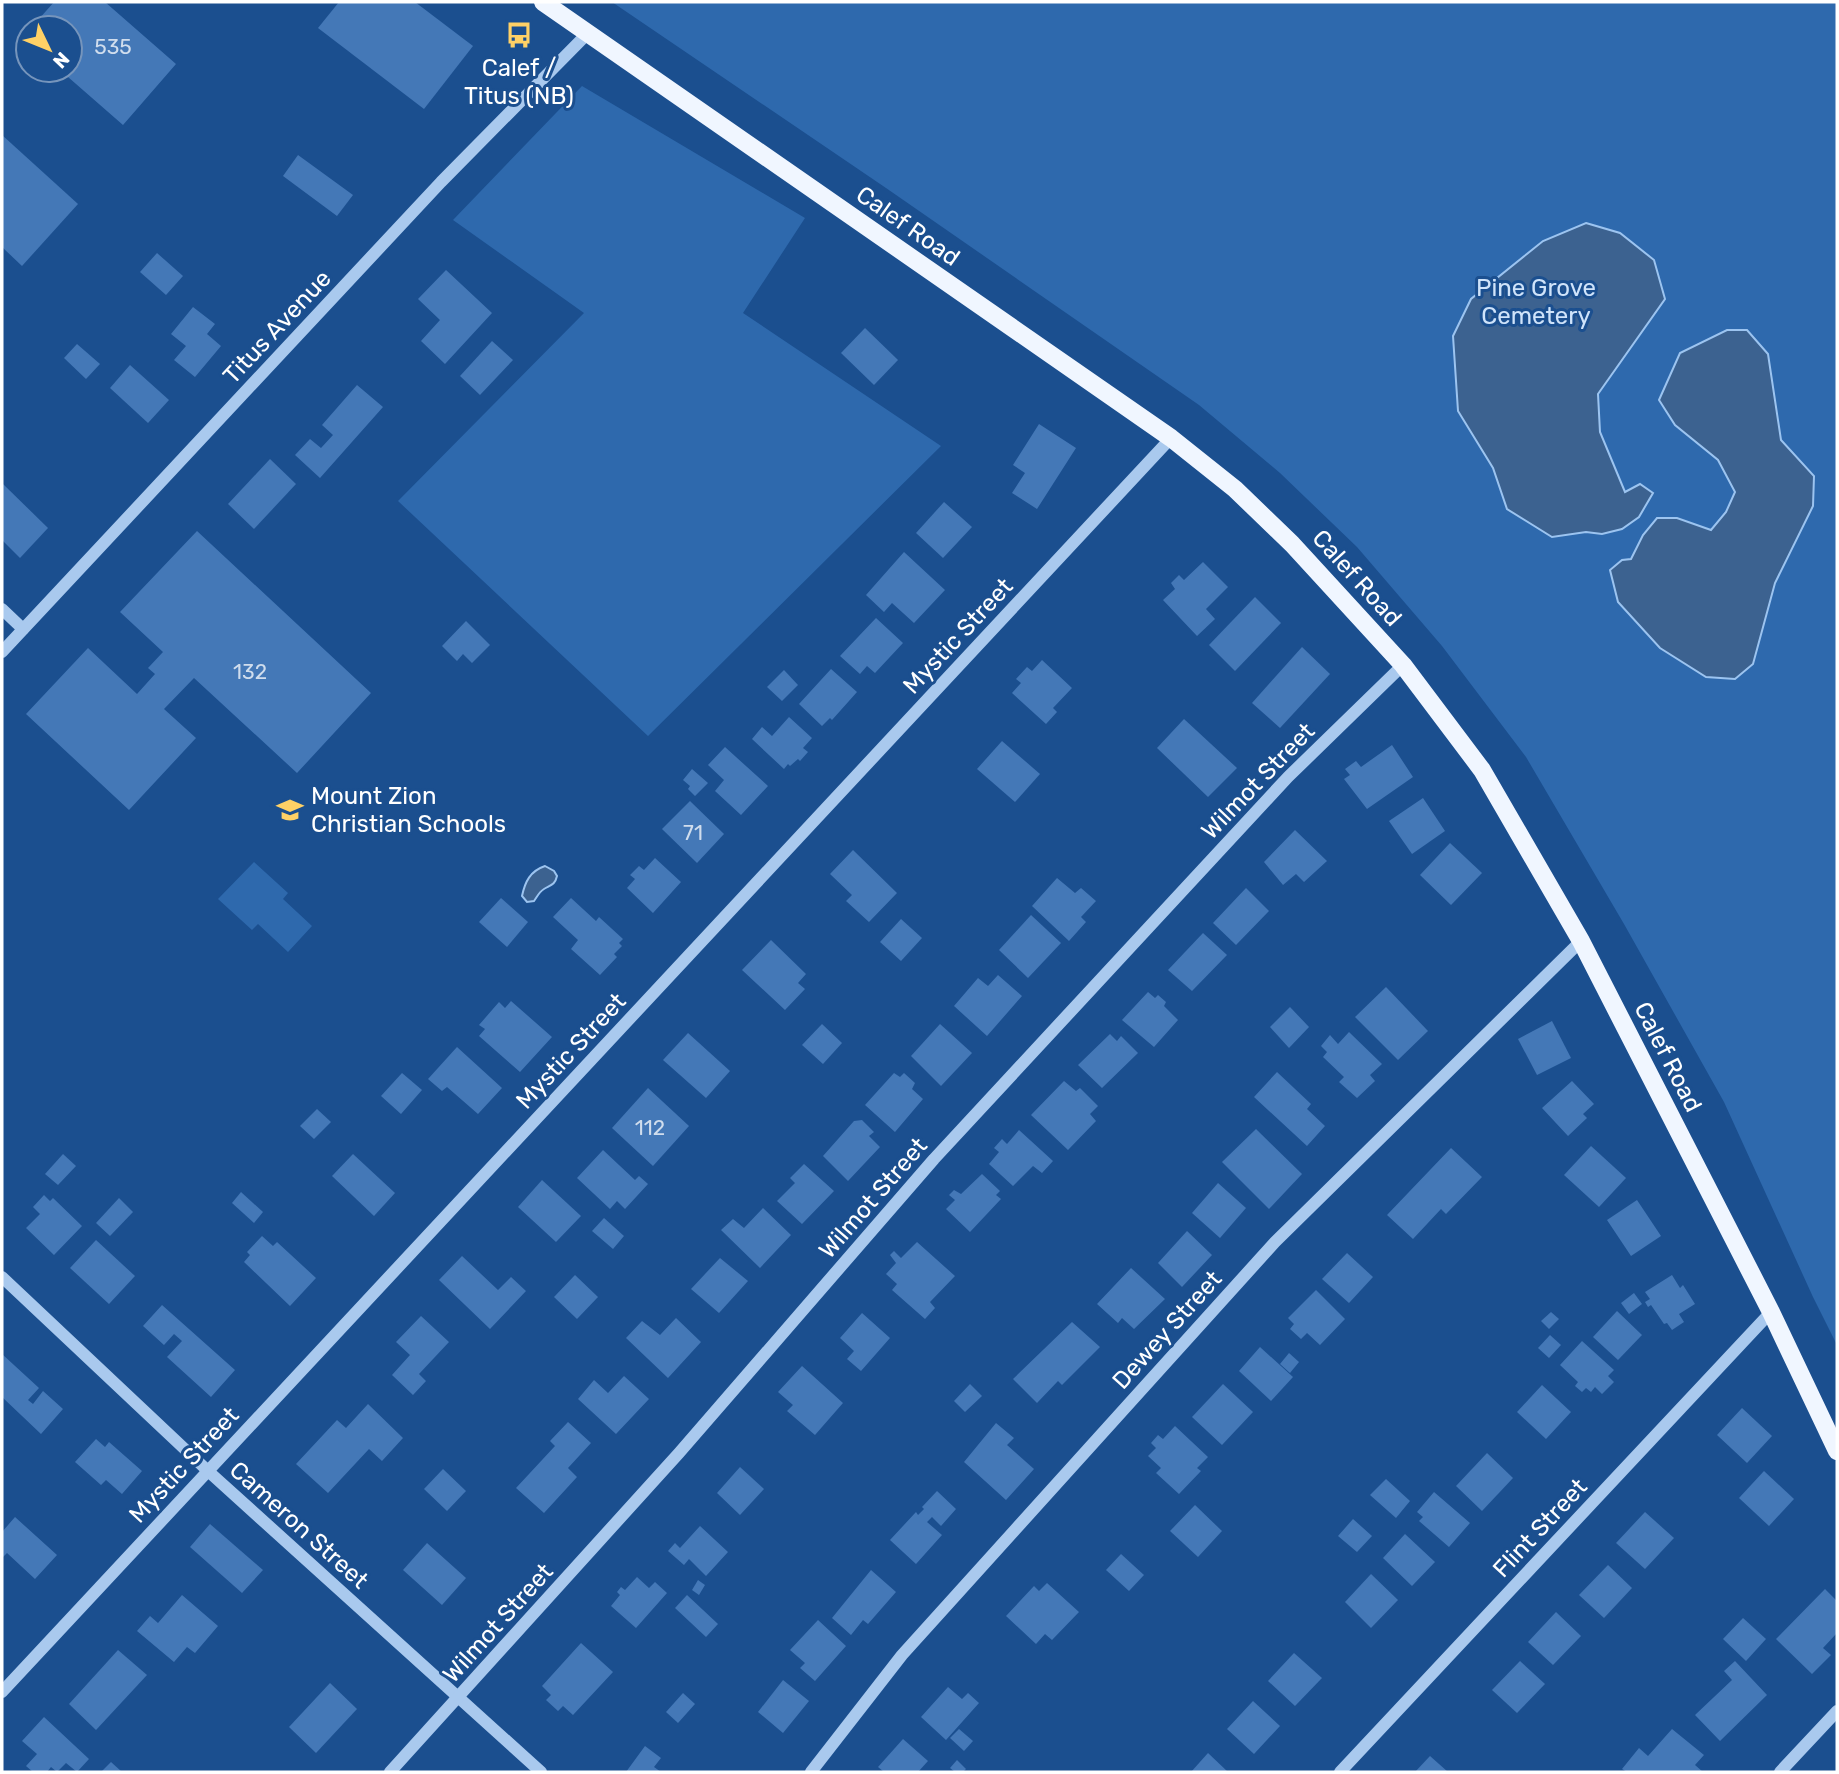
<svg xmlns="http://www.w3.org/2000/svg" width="1839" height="1774" font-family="Rubik,sans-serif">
<rect width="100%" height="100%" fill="#1b4f8f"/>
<!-- green -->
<g fill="#2e69ad">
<polygon points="612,2 1837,2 1837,1345 1813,1297 1724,1102 1624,924 1526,757 1442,646 1357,547 1280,473 1199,405 886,188"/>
<polygon points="582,86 805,218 743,313 941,446 648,736 398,501 584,313 453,220"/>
<polygon points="254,862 288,893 283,899 312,926 288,952 258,924 252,930 218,899"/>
</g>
<!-- water -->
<g fill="#3c6290" stroke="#9cc4f0" stroke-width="2">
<polygon points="1586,223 1620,233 1654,260 1665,299 1598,394 1600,432 1625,492 1640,484 1653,493 1639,517 1622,529 1602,534 1586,532 1552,537 1507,509 1493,468 1458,411 1453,336 1471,299 1543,241"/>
<polygon points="1727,330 1747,330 1768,354 1781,440 1814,476 1813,506 1775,583 1753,664 1735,679 1706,677 1660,648 1618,602 1610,570 1622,560 1631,559 1643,535 1657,518 1677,518 1711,530 1726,512 1735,492 1718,460 1675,425 1659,400 1680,353"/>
<path d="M545,866L554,871L557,876C555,885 551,885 544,889C539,892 537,897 534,901L527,902L522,896C525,882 530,871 545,866Z"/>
</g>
<!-- building -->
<g fill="#4478b7">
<polygon points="54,2 105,2 176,64 123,125 60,70 70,70 70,28 31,28"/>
<polygon points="339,2 415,2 473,46 424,109 318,28"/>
<polygon points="2,135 78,204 22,266 2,247"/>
<polygon points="298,155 353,195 337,216 283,176"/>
<polygon points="157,253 183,276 166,295 140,272"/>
<polygon points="446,270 492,313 445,364 421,341 440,320 418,299"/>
<polygon points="193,307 215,324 207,334 221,346 195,377 174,360 186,346 171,334"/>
<polygon points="865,328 898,360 874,385 841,353"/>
<polygon points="492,341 513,360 480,395 460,376"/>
<polygon points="77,344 100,364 86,379 64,358"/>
<polygon points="130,365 169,400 148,423 110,388"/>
<polygon points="357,385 383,407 320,478 295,455 310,439 321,448 333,435 322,425"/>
<polygon points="1039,424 1076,448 1037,509 1012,493 1025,473 1013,465"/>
<polygon points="270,459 296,484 254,529 228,504"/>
<polygon points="2,483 48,528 20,558 2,540"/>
<polygon points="944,502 972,527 943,558 916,533"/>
<polygon points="197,531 371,693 297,773 194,678 164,709 196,738 129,810 26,714 88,648 137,694 155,674 148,668 163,652 120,612"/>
<polygon points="904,552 945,590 914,623 892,603 884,612 866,595"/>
<polygon points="1203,562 1228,587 1206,609 1215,619 1197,636 1163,600 1175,589 1171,583 1179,575 1184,580"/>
<polygon points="1255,597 1281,623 1235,671 1209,645"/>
<polygon points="876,618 903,643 875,673 867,666 860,674 840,656"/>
<polygon points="466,621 490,645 472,663 463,654 457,661 442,646"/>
<polygon points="1302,647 1330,674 1280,728 1252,703"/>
<polygon points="1042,660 1072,688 1053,708 1057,712 1046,724 1012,693 1021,683 1016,679 1027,667 1032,671"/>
<polygon points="831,669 857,692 832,720 830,718 822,726 799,704"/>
<polygon points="784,670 798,685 782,701 767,687"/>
<polygon points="789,717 812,738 803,748 808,752 800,761 798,759 790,766 788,764 784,769 752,739 762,727 772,736"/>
<polygon points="1184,719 1237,768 1208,797 1157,748"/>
<polygon points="1002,741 1040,774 1015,802 977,769"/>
<polygon points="1392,745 1413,777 1367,809 1344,779 1350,775 1345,769 1356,761 1361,767"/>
<polygon points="725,747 768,786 741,815 715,791 724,780 708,765"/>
<polygon points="692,769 708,783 695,796 688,789 690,786 683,780"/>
<polygon points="1423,798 1445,831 1412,854 1389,821"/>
<polygon points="690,801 724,834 697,863 662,829"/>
<polygon points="1295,830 1327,861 1304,882 1296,874 1283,885 1264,862"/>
<polygon points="1450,843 1482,873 1451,905 1420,875"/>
<polygon points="853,850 897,893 869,922 846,901 852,895 830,874"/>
<polygon points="655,858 681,882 653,913 627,888 635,879 630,875 639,866 644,870"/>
<polygon points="1057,878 1075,893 1081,888 1096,901 1081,917 1086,922 1069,941 1032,906"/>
<polygon points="1246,888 1269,911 1236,945 1213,923"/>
<polygon points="501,898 528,922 507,947 479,922"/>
<polygon points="571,898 596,921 599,917 623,939 619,943 622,946 614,954 617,957 600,975 571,949 578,940 553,917"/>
<polygon points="1031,915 1061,943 1028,978 999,950"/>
<polygon points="901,919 922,938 901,961 880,942"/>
<polygon points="1203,933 1227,955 1192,991 1168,970"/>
<polygon points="771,940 806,974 798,983 805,989 785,1010 742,970"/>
<polygon points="998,975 1022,996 987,1036 954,1006 978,978 988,986"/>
<polygon points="1386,987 1428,1031 1398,1060 1355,1017"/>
<polygon points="1148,992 1155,998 1158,995 1166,1002 1164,1006 1178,1020 1154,1047 1122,1020"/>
<polygon points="511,1001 552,1037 520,1072 479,1036 485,1029 479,1025 499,1002 505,1008"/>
<polygon points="1290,1007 1309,1027 1289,1048 1270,1027"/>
<polygon points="1552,1021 1571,1058 1537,1075 1518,1039"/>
<polygon points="822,1024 842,1043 823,1064 802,1045"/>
<polygon points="940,1024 972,1053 941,1086 911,1056"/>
<polygon points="1349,1032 1382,1064 1370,1075 1375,1081 1357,1098 1339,1082 1344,1077 1323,1057 1327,1052 1321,1046 1330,1035 1338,1044"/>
<polygon points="688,1033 730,1071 706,1098 663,1060"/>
<polygon points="1110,1034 1117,1041 1121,1036 1138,1053 1102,1088 1078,1065"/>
<polygon points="457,1047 502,1088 478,1114 447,1087 442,1091 428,1079"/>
<polygon points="1277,1072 1311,1104 1307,1109 1325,1126 1307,1146 1254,1097"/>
<polygon points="402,1073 422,1090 401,1114 381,1096"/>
<polygon points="894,1073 900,1077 904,1073 915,1083 912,1089 923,1099 895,1132 865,1105"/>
<polygon points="1064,1081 1076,1091 1080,1088 1098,1106 1090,1114 1096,1121 1068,1150 1031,1115"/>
<polygon points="1572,1081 1594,1104 1583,1114 1587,1118 1568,1136 1542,1108"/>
<polygon points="648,1088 689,1126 653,1166 612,1128"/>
<polygon points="317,1109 331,1122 314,1139 300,1126"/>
<polygon points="862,1120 874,1132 869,1136 880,1147 848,1181 823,1156 854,1121"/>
<polygon points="1256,1129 1302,1174 1269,1209 1222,1162"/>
<polygon points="1019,1130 1053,1161 1042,1173 1033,1166 1013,1186 989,1164 999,1152 994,1148 1002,1139 1007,1144"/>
<polygon points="1591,1146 1626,1178 1599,1207 1564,1175"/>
<polygon points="1451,1148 1482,1177 1446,1214 1441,1209 1413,1239 1387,1215"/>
<polygon points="603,1150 635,1180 639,1176 648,1184 625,1209 617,1201 610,1209 577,1178"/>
<polygon points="63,1154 76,1166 58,1185 45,1174"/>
<polygon points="353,1154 395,1193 374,1216 332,1176"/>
<polygon points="804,1164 834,1191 802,1224 777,1201 795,1183 790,1178"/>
<polygon points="982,1174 1000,1191 996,1195 1001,1199 970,1232 946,1209 955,1200 949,1195 954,1190 961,1194"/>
<polygon points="542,1180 581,1216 556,1242 518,1207"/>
<polygon points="1218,1183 1246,1208 1220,1238 1192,1213"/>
<polygon points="241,1192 263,1212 254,1223 232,1203"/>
<polygon points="44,1195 50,1201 53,1198 82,1226 54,1255 26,1228 40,1214 33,1207"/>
<polygon points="119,1198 133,1212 110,1236 96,1223"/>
<polygon points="1637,1200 1661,1236 1631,1256 1607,1220"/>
<polygon points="763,1208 791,1235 760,1268 721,1230 733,1219 744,1228"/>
<polygon points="604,1218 624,1236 613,1249 592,1231"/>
<polygon points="1187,1231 1212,1255 1182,1287 1158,1263"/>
<polygon points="262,1236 273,1246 277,1242 316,1278 290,1306 244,1262 250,1255 247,1252"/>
<polygon points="96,1240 135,1276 109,1304 70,1268"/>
<polygon points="917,1242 955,1276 930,1302 935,1308 925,1319 892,1290 897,1284 886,1274 896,1263 890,1255 894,1251 901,1258"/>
<polygon points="1347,1253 1373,1277 1349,1303 1322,1279"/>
<polygon points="462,1256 498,1290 511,1277 526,1291 490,1329 439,1280"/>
<polygon points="720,1258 748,1281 719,1313 691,1289"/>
<polygon points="1131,1268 1165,1299 1134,1329 1122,1318 1118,1323 1097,1304"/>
<polygon points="575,1275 598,1297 577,1319 554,1297"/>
<polygon points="1672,1275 1680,1288 1683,1285 1695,1304 1679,1314 1684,1322 1672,1330 1667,1323 1664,1324 1651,1305 1648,1307 1645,1302 1650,1299 1645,1292"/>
<polygon points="1316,1290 1345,1319 1320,1345 1307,1333 1301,1339 1290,1329 1294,1324 1288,1318"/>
<polygon points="1634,1293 1642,1304 1629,1314 1621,1303"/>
<polygon points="162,1305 235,1370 211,1397 167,1357 182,1341 174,1334 164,1345 143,1326"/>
<polygon points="1617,1311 1642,1335 1618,1360 1593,1337"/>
<polygon points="1551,1312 1559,1319 1549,1329 1541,1321"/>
<polygon points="862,1313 890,1338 861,1371 847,1359 854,1351 840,1338"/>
<polygon points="421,1316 449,1342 419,1374 426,1381 413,1395 392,1375 410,1355 396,1342"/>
<polygon points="676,1318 701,1342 668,1378 626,1338 642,1321 660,1335"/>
<polygon points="1072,1322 1100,1347 1062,1385 1058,1381 1037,1403 1013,1379"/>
<polygon points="1550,1335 1561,1345 1549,1358 1538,1348"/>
<polygon points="1582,1341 1614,1370 1608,1376 1614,1382 1602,1394 1595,1387 1591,1392 1586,1388 1582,1392 1575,1386 1578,1382 1560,1365"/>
<polygon points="1260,1347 1293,1377 1271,1401 1239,1371"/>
<polygon points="1289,1353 1299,1362 1290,1373 1280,1364"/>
<polygon points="2,1354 39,1388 28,1400 33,1404 43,1391 63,1409 41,1434 2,1397"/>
<polygon points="802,1366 843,1403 815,1435 787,1411 793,1405 778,1392"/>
<polygon points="624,1376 649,1399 616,1434 578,1399 594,1380 608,1393"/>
<polygon points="970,1384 982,1396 965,1412 954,1401"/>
<polygon points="1223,1384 1253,1412 1222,1445 1192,1417"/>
<polygon points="1542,1385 1571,1412 1546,1439 1517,1412"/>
<polygon points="368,1404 403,1438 382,1461 369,1449 328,1493 296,1464 337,1420 346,1428"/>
<polygon points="1742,1408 1772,1436 1747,1463 1717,1435"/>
<polygon points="568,1422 591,1443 568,1468 577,1477 544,1513 516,1488 555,1446 550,1441"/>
<polygon points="996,1423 1014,1438 1007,1445 1034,1469 1006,1500 964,1462"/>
<polygon points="1175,1426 1208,1457 1197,1468 1201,1471 1179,1494 1156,1473 1161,1468 1148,1456 1156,1448 1151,1443 1158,1435 1163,1439"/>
<polygon points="96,1439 105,1447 109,1442 142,1471 122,1494 106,1480 101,1485 75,1462"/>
<polygon points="1487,1453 1513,1478 1482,1511 1456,1486"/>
<polygon points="740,1467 764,1489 740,1515 717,1493"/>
<polygon points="443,1469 466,1491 447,1511 424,1489"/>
<polygon points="1764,1471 1794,1499 1769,1526 1739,1498"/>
<polygon points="1386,1479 1410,1501 1396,1518 1370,1495"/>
<polygon points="937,1491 956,1509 941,1526 932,1517 927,1522 942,1535 916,1564 890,1540 916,1512 918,1515 924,1509 922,1507"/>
<polygon points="1434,1492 1470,1523 1449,1547 1419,1521 1423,1517 1417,1512"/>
<polygon points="1195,1505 1222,1531 1198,1557 1170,1531"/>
<polygon points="1645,1512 1674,1538 1645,1569 1616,1543"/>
<polygon points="15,1517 57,1555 35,1579 7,1553 2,1558 2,1532"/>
<polygon points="1353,1519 1372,1536 1357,1552 1338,1536"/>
<polygon points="210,1524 263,1570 242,1593 190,1547"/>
<polygon points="700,1526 728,1552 706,1576 689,1559 684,1565 668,1551 675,1543 680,1548"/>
<polygon points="1405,1534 1435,1562 1412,1586 1383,1558"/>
<polygon points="427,1543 466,1578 442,1605 403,1570"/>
<polygon points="1121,1554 1144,1575 1129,1591 1106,1570"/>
<polygon points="1608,1565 1632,1588 1604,1618 1579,1595"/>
<polygon points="871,1570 896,1592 868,1624 863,1620 851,1635 832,1618"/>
<polygon points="1371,1574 1398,1600 1371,1628 1345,1602"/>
<polygon points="637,1577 649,1588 655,1582 667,1593 636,1628 611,1606 620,1595 617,1592 621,1587 625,1590"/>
<polygon points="698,1580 705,1585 699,1595 692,1590"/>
<polygon points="1047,1583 1079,1612 1052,1640 1045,1634 1036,1644 1006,1616 1034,1586 1039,1591"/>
<polygon points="1825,1589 1837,1601 1837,1633 1823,1648 1831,1655 1812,1674 1776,1639"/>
<polygon points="182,1595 218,1626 195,1653 187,1647 174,1662 137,1631 150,1616 158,1623"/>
<polygon points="687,1595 718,1624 706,1637 675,1608"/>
<polygon points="1556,1612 1581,1636 1553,1665 1528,1642"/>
<polygon points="1743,1618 1766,1639 1746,1661 1723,1639"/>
<polygon points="818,1620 846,1646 815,1681 800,1668 805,1663 790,1650"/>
<polygon points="581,1643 613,1672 573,1715 563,1706 558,1711 546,1700 551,1695 542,1686"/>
<polygon points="118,1650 147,1675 96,1730 69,1704"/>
<polygon points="1294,1653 1322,1678 1295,1706 1268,1681"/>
<polygon points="1520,1661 1545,1684 1517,1713 1492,1690"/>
<polygon points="1735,1661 1767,1695 1720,1741 1695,1715 1732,1680 1724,1671"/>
<polygon points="783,1680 809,1701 783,1733 758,1712"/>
<polygon points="330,1683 357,1709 316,1753 289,1727"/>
<polygon points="948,1687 962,1699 968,1693 979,1703 946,1740 921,1717"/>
<polygon points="683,1693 695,1704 678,1723 666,1712"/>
<polygon points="1253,1701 1280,1726 1254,1754 1227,1729"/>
<polygon points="44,1717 89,1759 77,1772 66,1763 57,1772 51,1767 47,1772 33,1772 26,1766 37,1754 22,1741"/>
<polygon points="959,1729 973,1741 964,1751 950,1738"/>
<polygon points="1672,1729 1704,1755 1695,1765 1703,1772 1627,1772 1622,1769 1639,1748 1648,1756"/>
<polygon points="903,1739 928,1761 918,1772 884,1772 878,1767"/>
<polygon points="645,1746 661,1758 654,1767 661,1772 626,1772"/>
<polygon points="1208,1753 1228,1772 1191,1772"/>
<polygon points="1430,1756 1448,1772 1415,1772"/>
<polygon points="957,1760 966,1769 963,1772 955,1772 950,1768"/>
<polygon points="111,1762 122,1772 101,1772"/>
</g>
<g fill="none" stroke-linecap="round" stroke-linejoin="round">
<!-- minor -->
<g stroke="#a9c9ee" stroke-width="12">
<polyline points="2,609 23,629"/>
<polyline points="2,652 441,182 587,34"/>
<polyline points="2,1277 208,1471 541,1772"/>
<polyline points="2,1692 1171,438"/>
<polyline points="390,1772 679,1453 934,1159 1288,777 1403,665"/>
<polyline points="811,1772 902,1655 1275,1242 1581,941"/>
<polyline points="1340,1772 1771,1312"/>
<polyline points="1780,1772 1837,1711"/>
</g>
<!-- major -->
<polyline stroke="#f0f6ff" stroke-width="18" points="543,2 1171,438 1235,489 1292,544 1403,665 1482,770 1581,941 1771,1312 1837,1451"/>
</g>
<!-- icons -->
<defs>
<g id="bus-bare" transform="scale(2.1)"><path d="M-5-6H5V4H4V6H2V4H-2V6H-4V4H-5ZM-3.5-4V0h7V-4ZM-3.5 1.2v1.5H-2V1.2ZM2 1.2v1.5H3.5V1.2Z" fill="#ffd166" stroke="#1b4f8f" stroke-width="2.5" paint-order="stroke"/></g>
<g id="school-bare" transform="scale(2.1)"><path d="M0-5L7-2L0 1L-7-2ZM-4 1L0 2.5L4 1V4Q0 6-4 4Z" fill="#ffd166" stroke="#1b4f8f" stroke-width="2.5" paint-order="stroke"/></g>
</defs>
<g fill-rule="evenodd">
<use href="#bus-bare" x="519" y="35"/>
<use href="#school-bare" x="290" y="810"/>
</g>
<g text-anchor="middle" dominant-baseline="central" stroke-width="6" stroke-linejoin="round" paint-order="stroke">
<!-- number labels -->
<g font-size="21" fill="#d0dded">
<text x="113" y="46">535</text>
<text x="250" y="671">132</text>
<text x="693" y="832">71</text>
<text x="650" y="1127">112</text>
</g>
<!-- poi labels -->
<g font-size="24" fill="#fff" stroke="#1b4f8f">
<text x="519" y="68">Calef /<tspan x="519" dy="28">Titus (NB)</tspan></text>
<text x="311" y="796" text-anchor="start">Mount Zion<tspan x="311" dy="28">Christian Schools</tspan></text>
</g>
<!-- street labels -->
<g font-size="24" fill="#fff" stroke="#1b4f8f">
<text transform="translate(908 226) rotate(35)">Calef Road</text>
<text transform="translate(277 327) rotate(-47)">Titus Avenue</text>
<text transform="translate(1357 578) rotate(48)">Calef Road</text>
<text transform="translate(958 636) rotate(-47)">Mystic Street</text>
<text transform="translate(1258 781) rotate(-46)">Wilmot Street</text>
<text transform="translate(571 1051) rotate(-47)">Mystic Street</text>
<text transform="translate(1668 1057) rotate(63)">Calef Road</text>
<text transform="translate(873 1198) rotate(-49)">Wilmot Street</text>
<text transform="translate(1167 1330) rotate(-48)">Dewey Street</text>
<text transform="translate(184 1465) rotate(-47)">Mystic Street</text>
<text transform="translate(299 1525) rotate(42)">Cameron Street</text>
<text transform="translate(1540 1528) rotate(-47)">Flint Street</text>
<text transform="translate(498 1623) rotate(-48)">Wilmot Street</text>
</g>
<!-- park labels -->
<g font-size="24" fill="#cfe3fa" stroke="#1b4f8f">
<text x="1536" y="288">Pine Grove<tspan x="1536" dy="28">Cemetery</tspan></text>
</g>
</g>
<!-- border -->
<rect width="1839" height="1774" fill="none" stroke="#ffffff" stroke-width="7"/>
<!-- north arrow -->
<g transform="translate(49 49) rotate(133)"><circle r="33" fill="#1b4f8f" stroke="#7695bc" stroke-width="2"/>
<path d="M0-5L12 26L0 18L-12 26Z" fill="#ffd166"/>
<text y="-10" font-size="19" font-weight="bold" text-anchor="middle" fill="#ffffff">N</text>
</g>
</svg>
